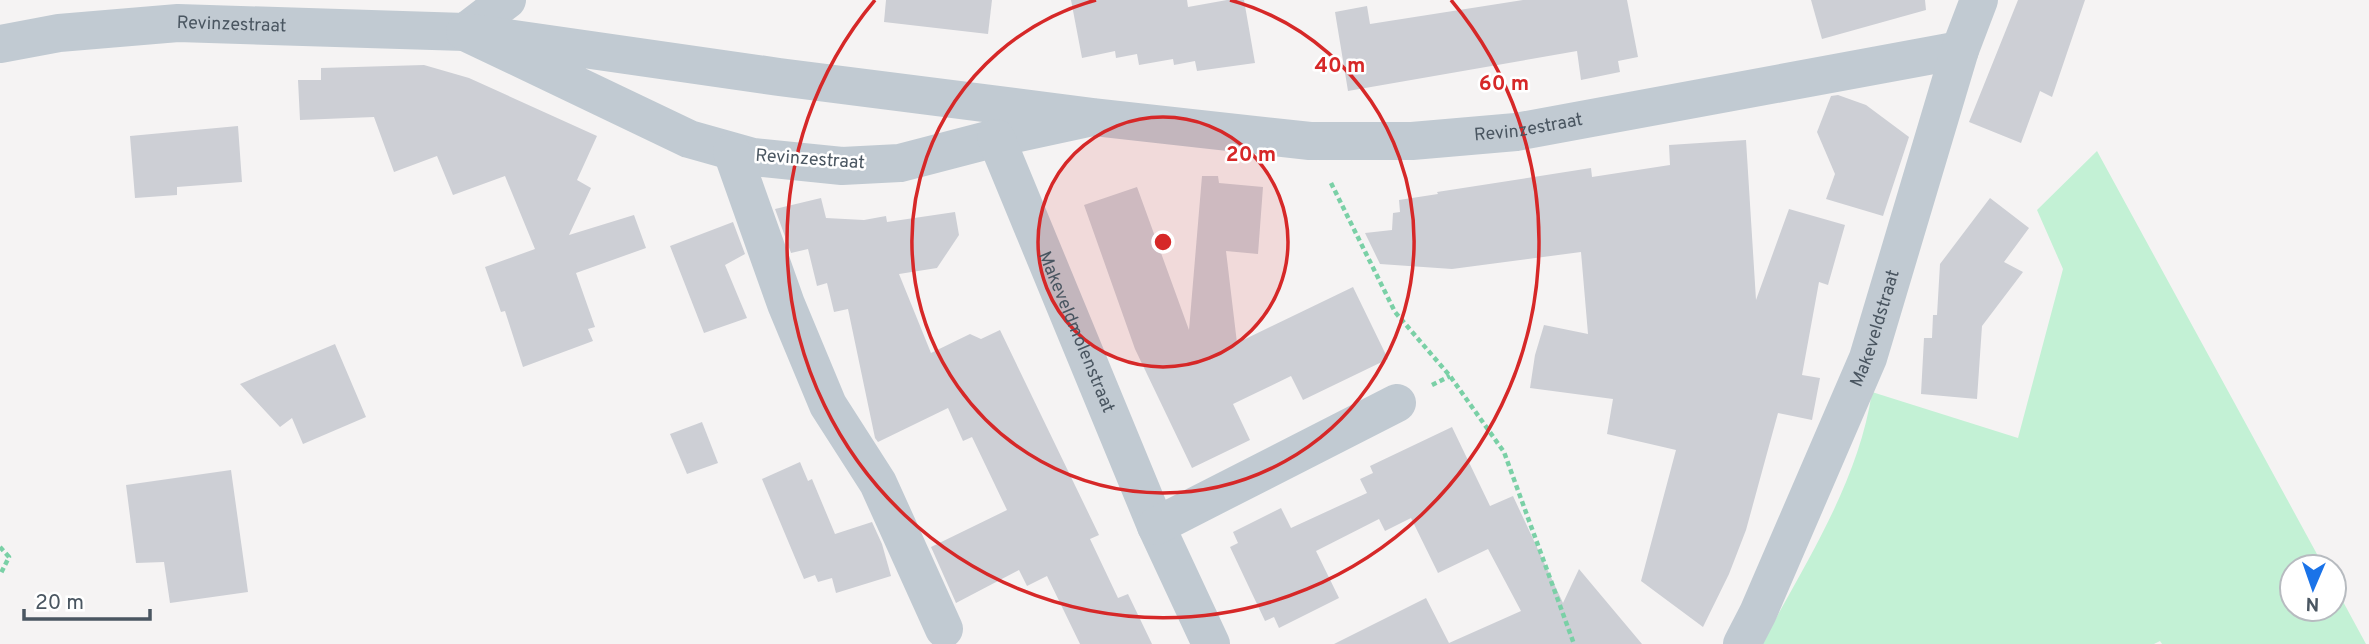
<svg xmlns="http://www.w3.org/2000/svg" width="2369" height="644" font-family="Overpass,sans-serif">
<rect width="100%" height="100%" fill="#f5f3f3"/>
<!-- green -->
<path fill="#c3f1d5" d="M2097,151L2324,567H2292V609H2334V585L2366,644H2162L2160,641L2154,644H1762C1805,563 1858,484 1872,392L2018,438L2063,269L2037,210Z"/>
<!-- building -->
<g fill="#cdcfd5">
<polygon points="886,0 992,0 988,34 884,22"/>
<polygon points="1071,0 1187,0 1188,7 1227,0 1244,0 1255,63 1197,71 1195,61 1174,65 1173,59 1139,65 1137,54 1116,58 1115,51 1082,58"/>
<polygon points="1523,0 1627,0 1638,57 1618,61 1620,72 1581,80 1577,51 1348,91 1335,12 1367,6 1370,24"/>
<polygon points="1811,0 1925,0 1926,10 1822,39"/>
<polygon points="2018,0 2085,0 2052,97 2040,91 2021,143 1969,122"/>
<polygon points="424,65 469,78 597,136 577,180 591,188 569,235 634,215 646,248 576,273 595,327 588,329 593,341 523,367 505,311 501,312 485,267 535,249 505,176 453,195 437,156 394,172 374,117 300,120 298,80 321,80 321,68"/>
<polygon points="1838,95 1866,105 1909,137 1883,216 1826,199 1835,174 1817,132 1831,96"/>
<polygon points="238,126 242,182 177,187 177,195 135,198 130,136"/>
<polygon points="1746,140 1756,300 1789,209 1845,225 1828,285 1819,282 1802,375 1820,378 1812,420 1778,413 1746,530 1729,574 1703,627 1641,581 1676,450 1607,434 1613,399 1530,388 1535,355 1544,325 1588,334 1581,252 1452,269 1380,264 1365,233 1392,230 1393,213 1400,212 1399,200 1438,194 1437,192 1591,168 1592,177 1670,165 1669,145"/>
<polygon points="1202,176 1218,176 1219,183 1263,187 1258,254 1226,251 1237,343 1353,287 1388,359 1303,400 1291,376 1233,404 1250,440 1192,468 1135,349 1084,205 1137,187 1189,330"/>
<polygon points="821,198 826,218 864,220 886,216 887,222 955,212 959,235 937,268 899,274 931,353 970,334 981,339 1000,330 1099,535 1090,539 1118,598 1128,594 1152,644 1080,644 1047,576 1027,586 1019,570 956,603 931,547 1007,510 972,437 963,441 948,408 878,442 875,438 848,309 834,312 827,283 817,286 808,249 791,253 775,209"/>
<polygon points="1990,198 2029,228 2004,262 2023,272 1982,326 1977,399 1921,394 1924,338 1932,338 1933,315 1937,315 1940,264"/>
<polygon points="733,222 745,254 725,265 747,318 704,333 670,246"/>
<polygon points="335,344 366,417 303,444 292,418 280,427 240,384"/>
<polygon points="702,422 718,463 687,474 670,434"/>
<polygon points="1452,427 1490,506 1513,496 1563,603 1579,569 1642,644 1334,644 1426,598 1449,643 1521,611 1488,549 1438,573 1411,518 1385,531 1379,519 1316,551 1339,598 1279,628 1274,617 1265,621 1230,547 1238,543 1233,532 1281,508 1291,528 1367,493 1360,479 1373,473 1370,466"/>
<polygon points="800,462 808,481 812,479 835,534 872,522 882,544 891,576 836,593 832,578 818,582 815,575 804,579 762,479"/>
<polygon points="231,470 248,592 170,603 164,562 136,563 126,485"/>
</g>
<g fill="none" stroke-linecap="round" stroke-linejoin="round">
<!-- path -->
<g stroke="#7ad0a6" stroke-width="4.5" stroke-dasharray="5 3.5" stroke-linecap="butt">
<polyline points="1331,183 1395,312 1450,376 1504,452 1574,644"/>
<polyline points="1432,385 1450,376"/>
<polyline points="0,547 9,557 0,575"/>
</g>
<!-- minor -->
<g stroke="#c1cad2" stroke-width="38">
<path id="s1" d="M0,44L59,33L178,23L465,32L507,0"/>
<path id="s2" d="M1093,117L996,138L900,163L842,166L753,157L689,139L465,32L779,77L1093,117L1310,141H1412L1516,132L1960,50"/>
<path id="s3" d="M996,138L1156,526L1211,644"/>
<polyline points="732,152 786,304 828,405 878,483 944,629"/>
<polyline points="1156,526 1397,403"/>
<path id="s4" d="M1742,644L1758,613L1868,358L1960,50L1979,0"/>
</g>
</g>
<!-- distance rings -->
<circle cx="1163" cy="242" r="125" fill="#d62828" fill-opacity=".12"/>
<g fill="none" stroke="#d62828" stroke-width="3.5">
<circle cx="1163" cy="242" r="125"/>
<path d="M1230 0A251 251 0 1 1 1096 0"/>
<path d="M1451 0A376 376 0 1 1 875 0"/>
</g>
<g text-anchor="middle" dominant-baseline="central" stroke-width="5" stroke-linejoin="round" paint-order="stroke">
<!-- street labels -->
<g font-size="18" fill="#4a5661" stroke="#fff">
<text stroke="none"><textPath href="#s1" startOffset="233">Revinzestraat</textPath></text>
<text stroke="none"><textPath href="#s2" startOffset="1732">Revinzestraat</textPath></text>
<text transform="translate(810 160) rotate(4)">Revinzestraat</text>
<text stroke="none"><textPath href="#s4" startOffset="343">Makeveldstraat</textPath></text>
<text stroke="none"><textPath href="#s3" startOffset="210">Makeveldmolenstraat</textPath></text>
</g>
</g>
<circle cx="1163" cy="242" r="10" fill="#d62828" stroke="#fff" stroke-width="3.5"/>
<g font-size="21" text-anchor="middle" font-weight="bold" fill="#d62828" stroke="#fff" stroke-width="5" stroke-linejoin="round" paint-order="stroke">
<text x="1340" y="72">40 m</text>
<text x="1504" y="90">60 m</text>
<text x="1251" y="161">20 m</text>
</g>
<!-- north arrow -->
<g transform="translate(2313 588) rotate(182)"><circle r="33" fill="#ffffff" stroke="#b7bbc0" stroke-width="2"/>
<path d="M0-5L12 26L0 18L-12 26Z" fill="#1a73e8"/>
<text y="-10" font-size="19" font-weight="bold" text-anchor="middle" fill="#4a5661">N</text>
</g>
<!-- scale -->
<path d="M24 609v10h126v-10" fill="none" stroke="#4a5661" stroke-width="3.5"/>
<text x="35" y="609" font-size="21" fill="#4a5661" stroke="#ffffff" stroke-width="5" paint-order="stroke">20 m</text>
</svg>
